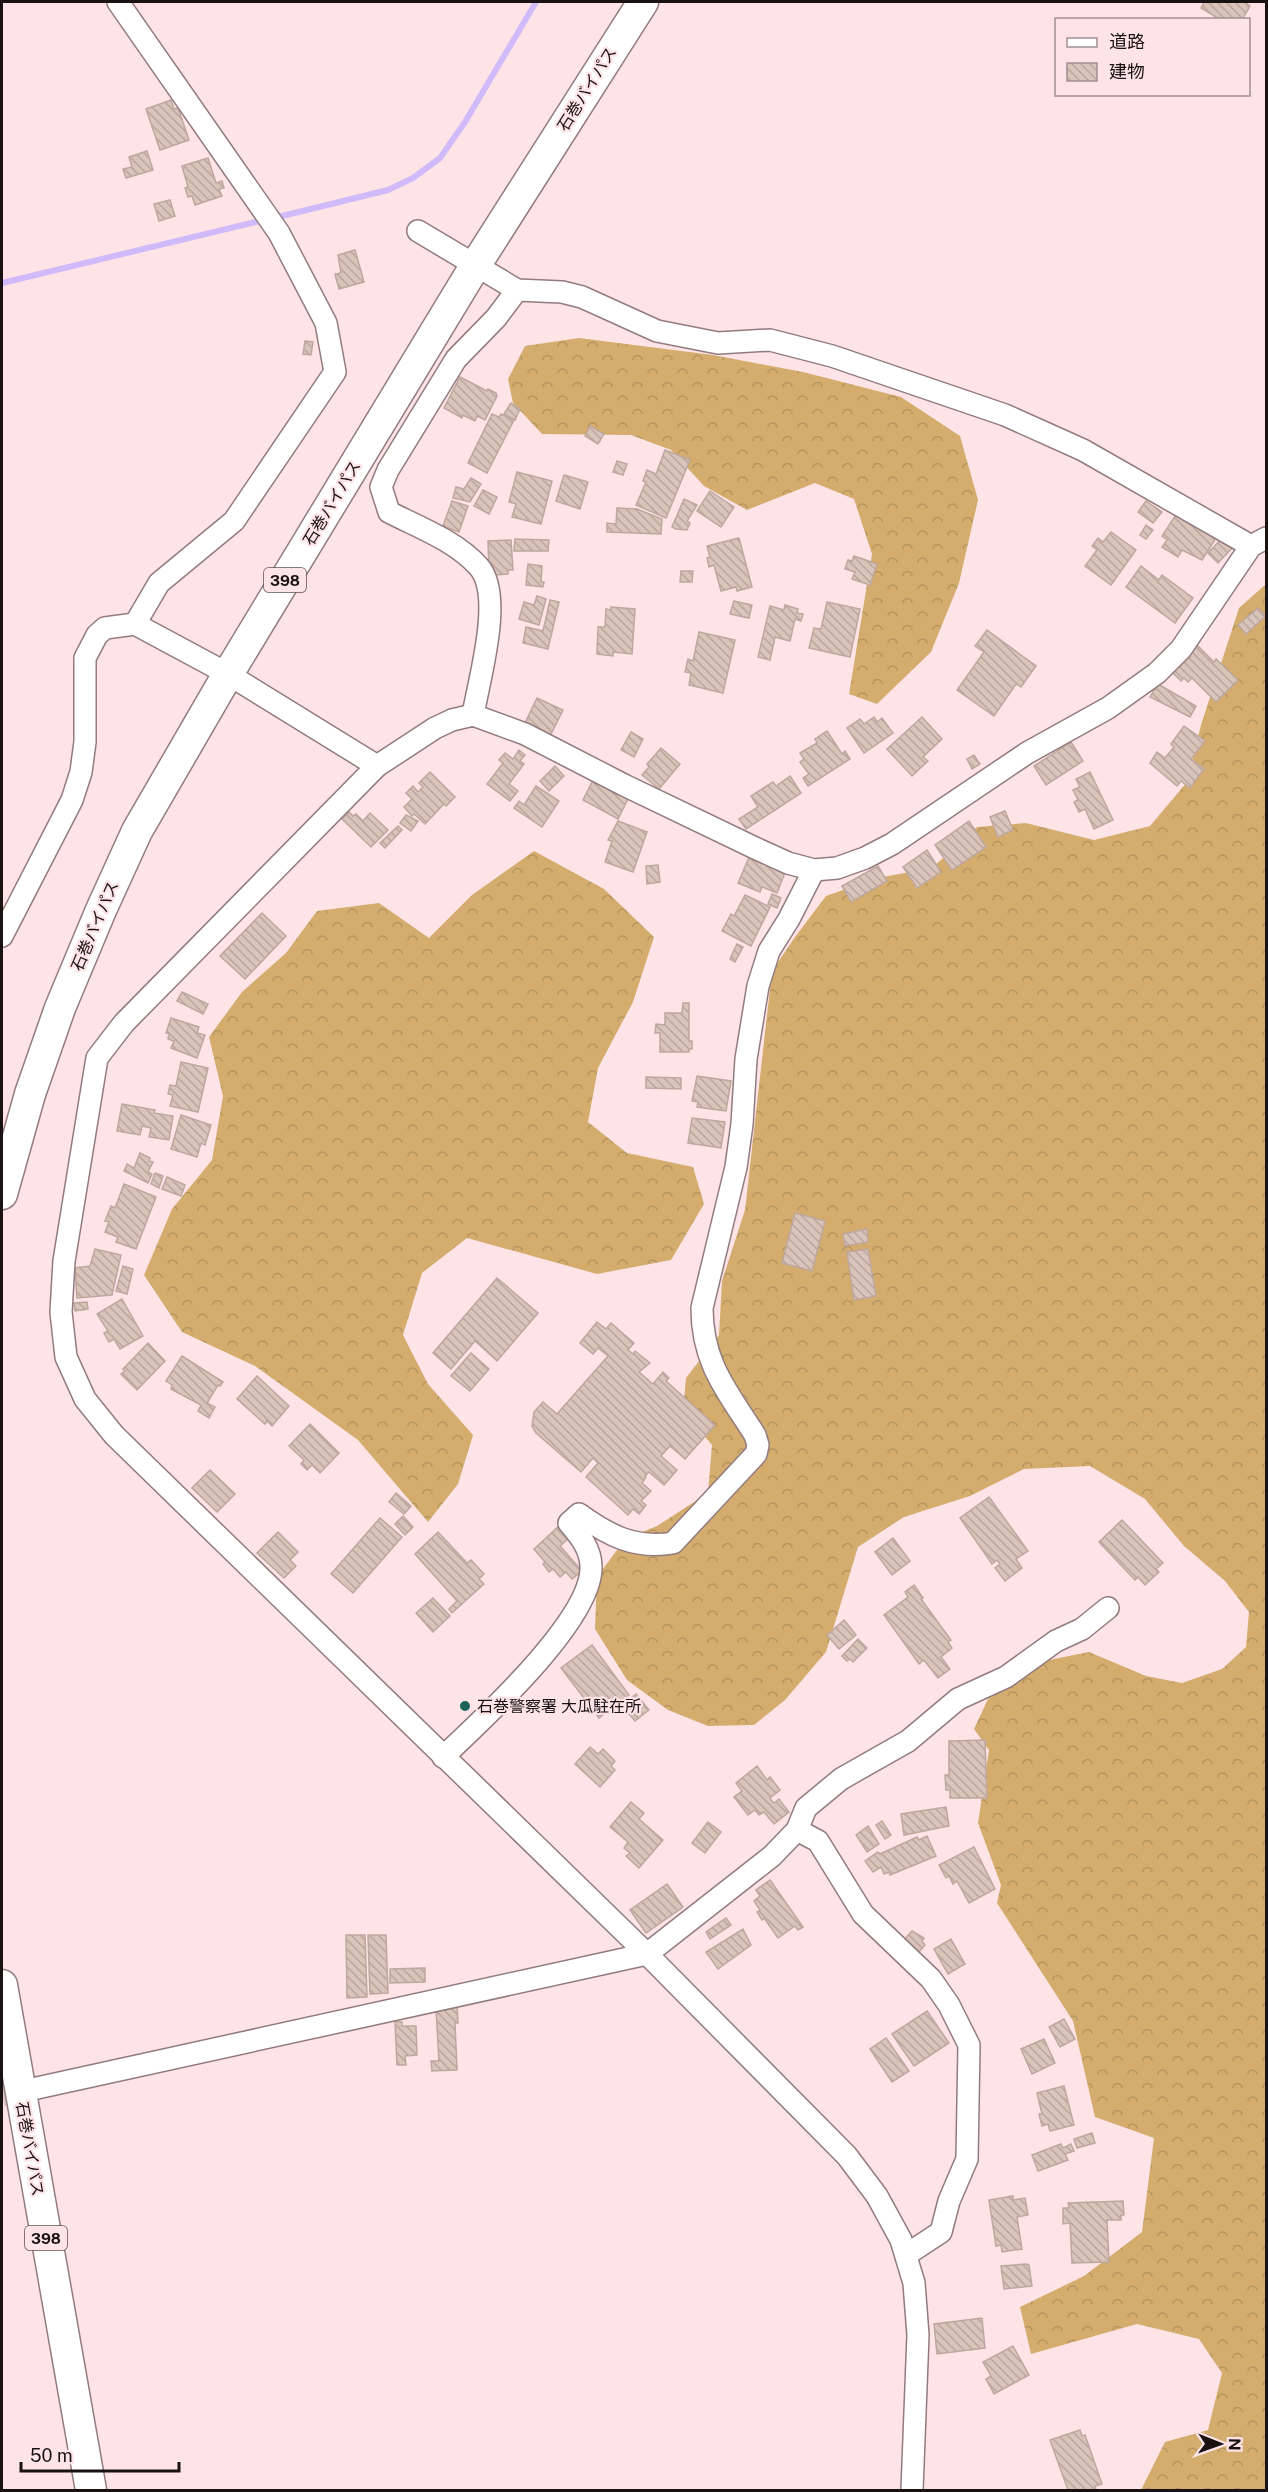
<svg xmlns="http://www.w3.org/2000/svg" width="1268" height="2492" font-family="'Public Sans','Noto Sans JP',sans-serif">
<defs>
<pattern id="forest-crowns" width="20" height="18" patternUnits="userSpaceOnUse" patternTransform="scale(1.5)"><rect width="20" height="18" fill="#d4ad6e"/><path d="M2 6a3 3 0 1 1 6 0M12 15a3 3 0 1 1 6 0" fill="none" stroke="#b5945e"/></pattern>
<pattern id="building-back-hatch" width="6" height="6" patternUnits="userSpaceOnUse" patternTransform="scale(1.5)"><rect width="6" height="6" fill="#dac3b9"/><path d="M-1 5l2 2M0 0l6 6M5-1l2 2" fill="none" stroke="#baa69e"/></pattern>
</defs>
<rect width="100%" height="100%" fill="#fee4e7"/>
<!-- forest -->
<g fill="url(#forest-crowns)">
<polygon points="579,338 713,355 803,372 901,397 960,436 978,500 959,583 931,652 877,704 849,694 872,554 854,499 815,483 747,510 704,486 671,450 631,435 542,434 513,403 508,379 525,346"/>
<polygon points="1266,584 1266,2490 1141,2490 1165,2442 1208,2430 1222,2373 1199,2339 1137,2324 1031,2354 1020,2307 1084,2276 1142,2232 1154,2138 1095,2117 1073,2021 997,1903 1001,1885 978,1823 989,1750 974,1729 988,1699 1049,1660 1089,1652 1146,1676 1182,1683 1222,1669 1246,1647 1249,1612 1225,1581 1184,1546 1145,1499 1090,1466 1024,1469 970,1496 904,1517 858,1547 826,1652 785,1700 754,1725 708,1726 668,1710 627,1680 595,1629 597,1577 625,1539 657,1526 708,1493 712,1445 683,1411 686,1378 719,1335 722,1281 745,1210 772,971 795,937 826,896 877,878 932,868 977,827 1026,823 1094,840 1150,826 1187,782 1201,725 1239,608"/>
<polygon points="534,851 604,889 654,937 633,1002 598,1068 588,1122 627,1153 693,1167 704,1204 671,1260 597,1274 467,1238 422,1273 403,1335 428,1384 473,1435 458,1484 428,1522 358,1440 255,1366 182,1332 144,1275 172,1209 212,1160 223,1096 209,1037 242,992 286,953 317,911 379,903 429,938 472,895"/>
</g>
<g fill="none" stroke-linecap="round" stroke-linejoin="round">
<!-- stream -->
<g stroke="#d1bafa" stroke-width="6">
<polyline points="274,218 388,190 413,178 440,158 465,122 536,2"/>
<polyline points="2,283 264,220"/>
</g>
</g>
<!-- building -->
<g fill="url(#building-back-hatch)" stroke="#bea79e" stroke-width="1.5">
<polygon points="1204,2 1245,2 1250,6 1242,20 1221,20 1201,8"/>
<polygon points="171,100 174,109 178,108 189,140 160,150 146,109"/>
<polygon points="147,151 153,170 126,178 123,169 132,167 129,157"/>
<polygon points="208,158 216,183 222,181 224,188 219,189 222,196 195,205 192,196 188,197 185,188 188,187 182,166"/>
<polygon points="170,200 175,216 159,221 154,204"/>
<polygon points="355,250 364,282 339,289 335,274 341,273 338,255"/>
<polygon points="305,341 313,342 311,355 303,354"/>
<polygon points="460,377 487,391 488,389 496,393 497,396 485,420 477,416 475,421 463,415 462,418 444,408"/>
<polygon points="511,403 520,409 515,420 504,414"/>
<polygon points="492,414 499,417 501,414 514,420 487,473 468,463"/>
<polygon points="590,426 604,434 598,444 585,436"/>
<polygon points="665,450 690,460 666,518 636,505 646,482 643,481 647,470 656,474"/>
<polygon points="617,461 627,464 623,475 613,472"/>
<polygon points="517,472 552,481 541,524 512,517 516,504 509,502"/>
<polygon points="564,475 588,482 580,509 556,501"/>
<polygon points="471,478 481,484 470,502 453,498 456,487 464,489"/>
<polygon points="483,490 497,497 489,514 474,506"/>
<polygon points="710,491 734,507 721,527 697,511"/>
<polygon points="684,499 697,505 687,521 690,523 687,530 676,529 672,527"/>
<polygon points="452,501 468,506 459,532 443,526"/>
<polygon points="1146,501 1162,512 1153,523 1138,512"/>
<polygon points="617,508 637,509 662,519 661,534 607,532 607,523 616,524"/>
<polygon points="1177,513 1216,538 1202,560 1182,550 1178,557 1162,547 1167,540 1162,536"/>
<polygon points="1146,525 1153,530 1146,539 1140,535"/>
<polygon points="1111,532 1136,550 1111,585 1085,566 1097,550 1092,546 1098,538 1103,542"/>
<polygon points="1223,537 1233,547 1218,563 1208,553"/>
<polygon points="739,538 752,587 737,591 736,587 721,591 714,565 709,567 707,558 710,557 707,546"/>
<polygon points="515,539 549,540 548,551 514,551"/>
<polygon points="511,540 513,570 508,570 508,574 495,575 494,571 489,571 488,541"/>
<polygon points="854,556 877,564 870,585 852,579 855,572 845,569 848,560 852,561"/>
<polygon points="528,564 542,566 541,582 544,582 543,587 526,585"/>
<polygon points="1141,566 1159,580 1162,575 1193,598 1175,623 1126,587"/>
<polygon points="681,571 693,571 692,582 680,582"/>
<polygon points="537,596 546,599 539,625 519,619 524,602 534,605"/>
<polygon points="550,600 559,602 548,649 523,643 526,627 543,631"/>
<polygon points="734,601 752,605 749,618 730,614"/>
<polygon points="827,602 860,609 850,657 809,648 814,628 821,629"/>
<polygon points="785,605 798,609 797,613 803,614 801,621 795,619 790,641 775,637 770,660 758,657 770,606 784,610"/>
<polygon points="611,607 635,609 632,654 613,652 613,656 597,654 598,627 605,627 606,609 611,610"/>
<polygon points="1258,608 1266,616 1246,634 1238,625"/>
<polygon points="987,630 1036,666 1021,687 1016,684 994,716 957,690 984,652 975,646"/>
<polygon points="699,632 735,640 723,693 689,685 691,673 685,672 688,659 693,661"/>
<polygon points="1197,645 1214,662 1216,659 1238,680 1216,702 1192,678 1188,682 1184,678 1181,681 1171,671"/>
<polygon points="1158,684 1196,706 1190,717 1150,697"/>
<polygon points="537,698 563,710 550,736 525,723"/>
<polygon points="874,717 877,722 882,718 893,733 864,753 847,728 860,719 864,724"/>
<polygon points="922,717 942,739 923,757 928,761 912,776 887,749"/>
<polygon points="1184,726 1205,741 1191,759 1204,769 1190,788 1181,781 1177,786 1150,763 1157,752 1165,758 1174,747 1171,744"/>
<polygon points="827,731 842,754 845,751 850,759 808,786 803,778 809,774 800,762 804,759 800,753 817,743 815,739"/>
<polygon points="631,732 643,739 634,757 621,750"/>
<polygon points="1071,742 1083,761 1046,785 1034,766"/>
<polygon points="661,748 680,764 659,789 642,775 649,767 647,764"/>
<polygon points="519,750 525,755 520,761 524,764 509,784 518,791 510,801 487,784 503,763 499,760 505,753 513,759"/>
<polygon points="974,755 980,764 972,769 967,759"/>
<polygon points="555,766 564,776 549,791 540,781"/>
<polygon points="430,772 455,797 446,806 444,804 425,824 414,814 412,816 404,807 412,799 406,793 413,786 418,792 423,787 419,783"/>
<polygon points="1090,772 1113,820 1094,829 1085,809 1079,812 1074,802 1078,800 1073,790 1080,787 1076,779"/>
<polygon points="790,776 801,793 746,829 739,819 758,807 751,796 773,782 776,786"/>
<polygon points="593,780 628,799 618,819 583,800"/>
<polygon points="536,786 559,801 542,827 514,808 519,801 524,805"/>
<polygon points="1005,811 1013,830 998,837 990,817"/>
<polygon points="349,812 353,816 356,814 363,821 370,813 388,830 371,847 342,819"/>
<polygon points="406,815 418,821 411,831 400,823"/>
<polygon points="618,821 647,832 633,872 605,862 612,841 608,840"/>
<polygon points="969,821 986,847 952,870 935,845"/>
<polygon points="398,826 402,830 385,848 380,843"/>
<polygon points="927,850 941,872 917,888 903,867"/>
<polygon points="750,855 786,870 777,893 762,887 760,892 738,883"/>
<polygon points="658,865 660,882 647,884 646,866"/>
<polygon points="878,866 887,881 851,902 842,886"/>
<polygon points="772,894 781,898 777,908 768,904"/>
<polygon points="745,895 770,907 751,946 722,931 731,914 734,916"/>
<polygon points="262,913 286,936 245,979 220,956"/>
<polygon points="737,944 743,947 735,962 730,959"/>
<polygon points="182,992 208,1004 203,1014 177,1001"/>
<polygon points="683,1003 689,1003 689,1041 692,1041 692,1049 689,1049 689,1052 660,1052 660,1033 655,1033 656,1024 665,1025 665,1013 682,1013"/>
<polygon points="171,1018 199,1027 197,1033 205,1035 197,1058 171,1048 174,1041 168,1039 169,1034 166,1033"/>
<polygon points="181,1062 208,1068 198,1112 170,1106 173,1095 168,1094 170,1085 176,1086"/>
<polygon points="697,1076 731,1081 726,1111 697,1107 698,1102 692,1101"/>
<polygon points="646,1077 681,1078 681,1089 646,1088"/>
<polygon points="122,1104 155,1110 154,1113 173,1116 169,1140 149,1137 151,1128 142,1126 140,1135 117,1131"/>
<polygon points="181,1115 211,1125 205,1145 201,1143 197,1157 171,1149"/>
<polygon points="692,1118 725,1122 721,1148 688,1143"/>
<polygon points="140,1153 150,1158 149,1161 153,1162 148,1172 152,1174 148,1183 124,1171 127,1164 134,1168"/>
<polygon points="155,1173 163,1176 159,1188 151,1184"/>
<polygon points="167,1177 185,1185 181,1196 162,1189"/>
<polygon points="124,1184 156,1197 136,1249 116,1242 118,1237 105,1232 109,1222 105,1221 111,1206 115,1208"/>
<polygon points="795,1213 825,1221 812,1271 782,1263"/>
<polygon points="867,1229 868,1242 845,1246 843,1234"/>
<polygon points="95,1249 121,1255 112,1295 77,1298 75,1268 90,1266"/>
<polygon points="868,1249 876,1296 854,1300 847,1252"/>
<polygon points="123,1266 133,1269 127,1294 116,1291"/>
<polygon points="497,1278 538,1313 497,1361 475,1341 451,1369 433,1353"/>
<polygon points="122,1299 143,1336 120,1349 114,1339 109,1342 104,1333 108,1331 97,1314"/>
<polygon points="87,1302 88,1309 75,1311 74,1303"/>
<polygon points="597,1322 606,1329 611,1323 634,1343 628,1350 633,1354 635,1351 650,1363 639,1372 653,1384 663,1372 669,1378 666,1381 715,1425 685,1459 670,1446 661,1456 677,1470 664,1485 649,1472 645,1476 646,1477 642,1483 651,1491 641,1501 646,1505 639,1514 633,1509 628,1515 586,1477 598,1463 593,1458 581,1472 536,1433 532,1426 534,1412 543,1402 557,1414 608,1356 598,1348 593,1354 580,1343"/>
<polygon points="148,1343 165,1361 137,1390 121,1374 125,1371 123,1369"/>
<polygon points="471,1353 489,1369 470,1391 451,1376"/>
<polygon points="182,1356 223,1382 220,1386 218,1385 207,1403 215,1407 209,1418 198,1411 201,1405 171,1389 172,1385 166,1381"/>
<polygon points="257,1376 289,1406 272,1426 267,1421 265,1424 237,1399"/>
<polygon points="310,1424 339,1453 320,1473 312,1465 307,1470 301,1464 304,1460 289,1446"/>
<polygon points="210,1470 235,1494 217,1512 192,1488"/>
<polygon points="396,1493 411,1506 404,1514 389,1502"/>
<polygon points="989,1497 1028,1551 1016,1559 1022,1568 1005,1581 995,1568 1000,1564 997,1560 992,1564 960,1518"/>
<polygon points="403,1516 413,1527 405,1535 395,1524"/>
<polygon points="380,1518 402,1537 353,1593 331,1574"/>
<polygon points="1122,1520 1163,1563 1156,1569 1159,1572 1145,1585 1138,1577 1135,1580 1099,1542"/>
<polygon points="560,1525 568,1539 560,1546 582,1571 572,1579 566,1572 560,1577 553,1569 549,1572 543,1564 545,1562 534,1549"/>
<polygon points="278,1532 298,1552 290,1560 296,1566 284,1578 257,1553"/>
<polygon points="438,1532 467,1563 471,1560 484,1574 479,1579 484,1584 452,1613 449,1609 457,1601 415,1554"/>
<polygon points="893,1538 910,1561 892,1575 875,1552"/>
<polygon points="914,1585 923,1598 921,1599 951,1640 948,1642 952,1648 941,1657 950,1669 938,1678 924,1660 919,1664 884,1615 908,1597 905,1592"/>
<polygon points="433,1598 450,1616 433,1632 416,1613"/>
<polygon points="844,1620 856,1635 839,1649 827,1635"/>
<polygon points="858,1639 867,1648 853,1662 850,1659 847,1661 842,1656"/>
<polygon points="592,1645 629,1695 599,1718 561,1668"/>
<polygon points="636,1694 649,1710 635,1721 622,1705"/>
<polygon points="985,1740 987,1798 950,1798 950,1790 946,1790 945,1775 949,1775 949,1741"/>
<polygon points="590,1747 598,1754 603,1749 615,1761 611,1766 615,1770 600,1787 575,1764"/>
<polygon points="757,1766 767,1780 770,1777 780,1790 770,1798 772,1801 774,1803 779,1799 789,1812 774,1824 764,1812 759,1815 755,1810 748,1815 734,1797 742,1791 736,1783"/>
<polygon points="631,1802 644,1813 639,1819 663,1840 639,1868 626,1856 630,1853 624,1848 628,1842 610,1827"/>
<polygon points="946,1807 949,1826 904,1835 901,1814"/>
<polygon points="882,1821 891,1835 885,1839 876,1825"/>
<polygon points="708,1822 721,1832 705,1853 692,1843"/>
<polygon points="868,1826 879,1844 867,1852 856,1835"/>
<polygon points="927,1836 936,1856 890,1875 889,1872 884,1874 881,1867 873,1872 865,1861 878,1852 880,1854 917,1837 919,1840"/>
<polygon points="974,1847 995,1889 969,1903 957,1881 953,1884 949,1876 946,1878 939,1865"/>
<polygon points="770,1880 803,1927 798,1930 795,1926 778,1938 764,1918 762,1920 757,1912 760,1910 754,1901 760,1896 756,1890"/>
<polygon points="667,1884 683,1907 646,1933 630,1910"/>
<polygon points="726,1918 731,1925 710,1939 706,1932"/>
<polygon points="743,1929 751,1945 718,1969 706,1952"/>
<polygon points="912,1931 924,1938 922,1941 925,1945 918,1953 904,1940"/>
<polygon points="346,1935 365,1935 367,1997 347,1998"/>
<polygon points="368,1935 386,1935 388,1993 370,1994"/>
<polygon points="951,1939 965,1964 948,1974 934,1949"/>
<polygon points="425,1968 425,1982 390,1983 390,1969"/>
<polygon points="457,2003 458,2023 455,2023 457,2070 432,2071 431,2061 439,2061 436,2009"/>
<polygon points="927,2011 949,2043 914,2066 892,2034"/>
<polygon points="1064,2019 1075,2039 1060,2047 1049,2027"/>
<polygon points="395,2022 402,2022 402,2026 416,2026 417,2055 405,2056 406,2065 397,2065"/>
<polygon points="886,2038 909,2071 892,2082 870,2049"/>
<polygon points="1044,2039 1055,2063 1032,2074 1021,2049"/>
<polygon points="1064,2086 1074,2125 1050,2131 1048,2124 1042,2126 1039,2114 1042,2114 1037,2093"/>
<polygon points="1092,2133 1095,2143 1077,2148 1074,2139"/>
<polygon points="1061,2144 1063,2148 1071,2144 1074,2151 1065,2154 1068,2160 1038,2171 1032,2155"/>
<polygon points="1013,2196 1013,2200 1025,2198 1028,2215 1017,2217 1022,2249 1002,2252 1001,2245 996,2246 989,2200"/>
<polygon points="1123,2201 1124,2215 1121,2215 1121,2220 1107,2220 1109,2262 1072,2263 1070,2223 1063,2224 1063,2208 1069,2208 1068,2203"/>
<polygon points="1026,2264 1029,2265 1032,2286 1004,2289 1001,2266"/>
<polygon points="982,2318 985,2348 937,2354 934,2324"/>
<polygon points="1013,2346 1029,2375 994,2394 986,2379 991,2376 983,2362"/>
<polygon points="1080,2430 1082,2436 1085,2435 1102,2484 1095,2486 1096,2490 1068,2490 1050,2440"/>
</g>
<g fill="none" stroke-linecap="round" stroke-linejoin="round">
<!-- minor-tunnel -->
<polyline stroke="#dcc4c7" stroke-width="21" stroke-dasharray="21 10" stroke-linecap="butt" points="2,2096 34,2088"/>
<!-- minor casing -->
<g stroke="#927b7e" stroke-width="24">
<g id="minor">
<polyline points="118,2 279,233 326,323 335,372 234,521 159,583 135,624"/>
<polyline points="418,231 517,290 562,292 582,297 657,331 718,343 770,340 832,356 1005,415 1083,450 1251,546"/>
<path d="M473,715C479,679 504,596 479,567C456,541 420,528 389,512L381,487L388,470L456,359L496,318L517,290"/>
<polyline points="814,870 788,863 755,848 624,785 525,734 473,715 452,720 435,728 377,766 124,1023 97,1058 64,1261 61,1312 66,1357 85,1399 114,1435 647,1954 847,2156 877,2196 901,2240 914,2283 918,2335 912,2490"/>
<polyline points="2,936 72,800 81,772 85,742 85,658 97,635 105,628 135,624 228,674 377,766"/>
<path d="M443,1757C482,1720 592,1620 591,1567C591,1549 580,1536 569,1523L579,1514C609,1536 635,1549 673,1543L756,1454L758,1445L755,1435C727,1391 702,1363 702,1308L736,1167L742,1124L746,1059L758,986L769,951L789,919L814,870L837,868L865,858L892,844L1027,753L1108,708L1157,673L1181,649L1251,546L1266,538"/>
<polyline points="797,1830 818,1841 863,1914 931,1979 949,2005 969,2045 967,2159 949,2201 941,2232 906,2255"/>
<polyline points="37,2088 647,1954 772,1856 797,1830 806,1808 841,1779 908,1741 958,1699 1006,1677 1056,1641 1082,1629 1108,1608"/>
</g>
</g>
<!-- highway casing -->
<g stroke="#927b7e" stroke-width="33">
<g id="highway">
<polyline points="2,1194 30,1094 60,1008 101,910 137,831 228,674 475,266 643,2"/>
<polyline points="2,1985 91,2490"/>
</g>
</g>
<!-- minor -->
<use href="#minor" stroke="#fff" stroke-width="21"/>
<!-- highway -->
<use href="#highway" stroke="#fff" stroke-width="30"/>
</g>
<!-- markers -->
<circle fill="#1c645a" stroke="#fee4e7" stroke-width="2" cx="465" cy="1706" r="6"/>
<g text-anchor="middle" dominant-baseline="central" stroke-width="4.5" stroke-linejoin="round" paint-order="stroke">
<!-- shield labels -->
<g fill="#fee4e7" stroke="#5e5052" stroke-width="1.5">
<rect x="264" y="568" width="42" height="24" rx="4.5"/>
<rect x="25" y="2226" width="42" height="24" rx="4.5"/>
</g>
<g font-size="15" font-weight="bold" fill="#191112">
<text x="285" y="580">398</text>
<text x="46" y="2238">398</text>
</g>
<!-- street labels -->
<g font-size="16" fill="#191112" stroke="#fee4e7">
<text transform="translate(587 89) rotate(-58)">石巻バイパス</text>
<text transform="translate(332 503) rotate(-59)">石巻バイパス</text>
<text transform="translate(95 926) rotate(-67)">石巻バイパス</text>
<text transform="translate(30 2149) rotate(80)">石巻バイパス</text>
</g>
<!-- poi labels -->
<g font-size="16" fill="#191112" stroke="#fee4e7" text-anchor="start">
<text x="477" y="1706">石巻警察署 大瓜駐在所</text>
</g>
</g>
<!-- border -->
<rect width="1268" height="2492" fill="none" stroke="#191112" stroke-width="6"/>
<!-- legend -->
<rect x="1055" y="18" width="195" height="78" fill="#fee4e7" stroke="#a29092" stroke-width="1.5"/>
<rect x="1067" y="38" width="30" height="9" fill="#ffffff" stroke="#a29092" stroke-width="1.5"/>
<text x="1109" y="48" font-size="18" fill="#191112">道路</text>
<rect x="1067" y="63" width="30" height="18" fill="url(#building-back-hatch)" stroke="#a29092" stroke-width="1.5"/>
<text x="1109" y="78" font-size="18" fill="#191112">建物</text>
<!-- north arrow -->
<g transform="translate(1220 2444) rotate(91)" stroke="#fee4e7" stroke-width="4.5" paint-order="stroke">
<path d="M0-4.5L10 22L0 15L-10 22Z" fill="#191112"/>
<text y="-9" font-size="16" font-weight="bold" text-anchor="middle" fill="#191112">N</text>
</g>
<!-- scale -->
<path d="M21 2462v9h158v-9" fill="none" stroke="#191112" stroke-width="3"/>
<text x="30" y="2462" font-size="18" fill="#191112" stroke="#fee4e7" stroke-width="4.5" paint-order="stroke">50 m</text>
</svg>
